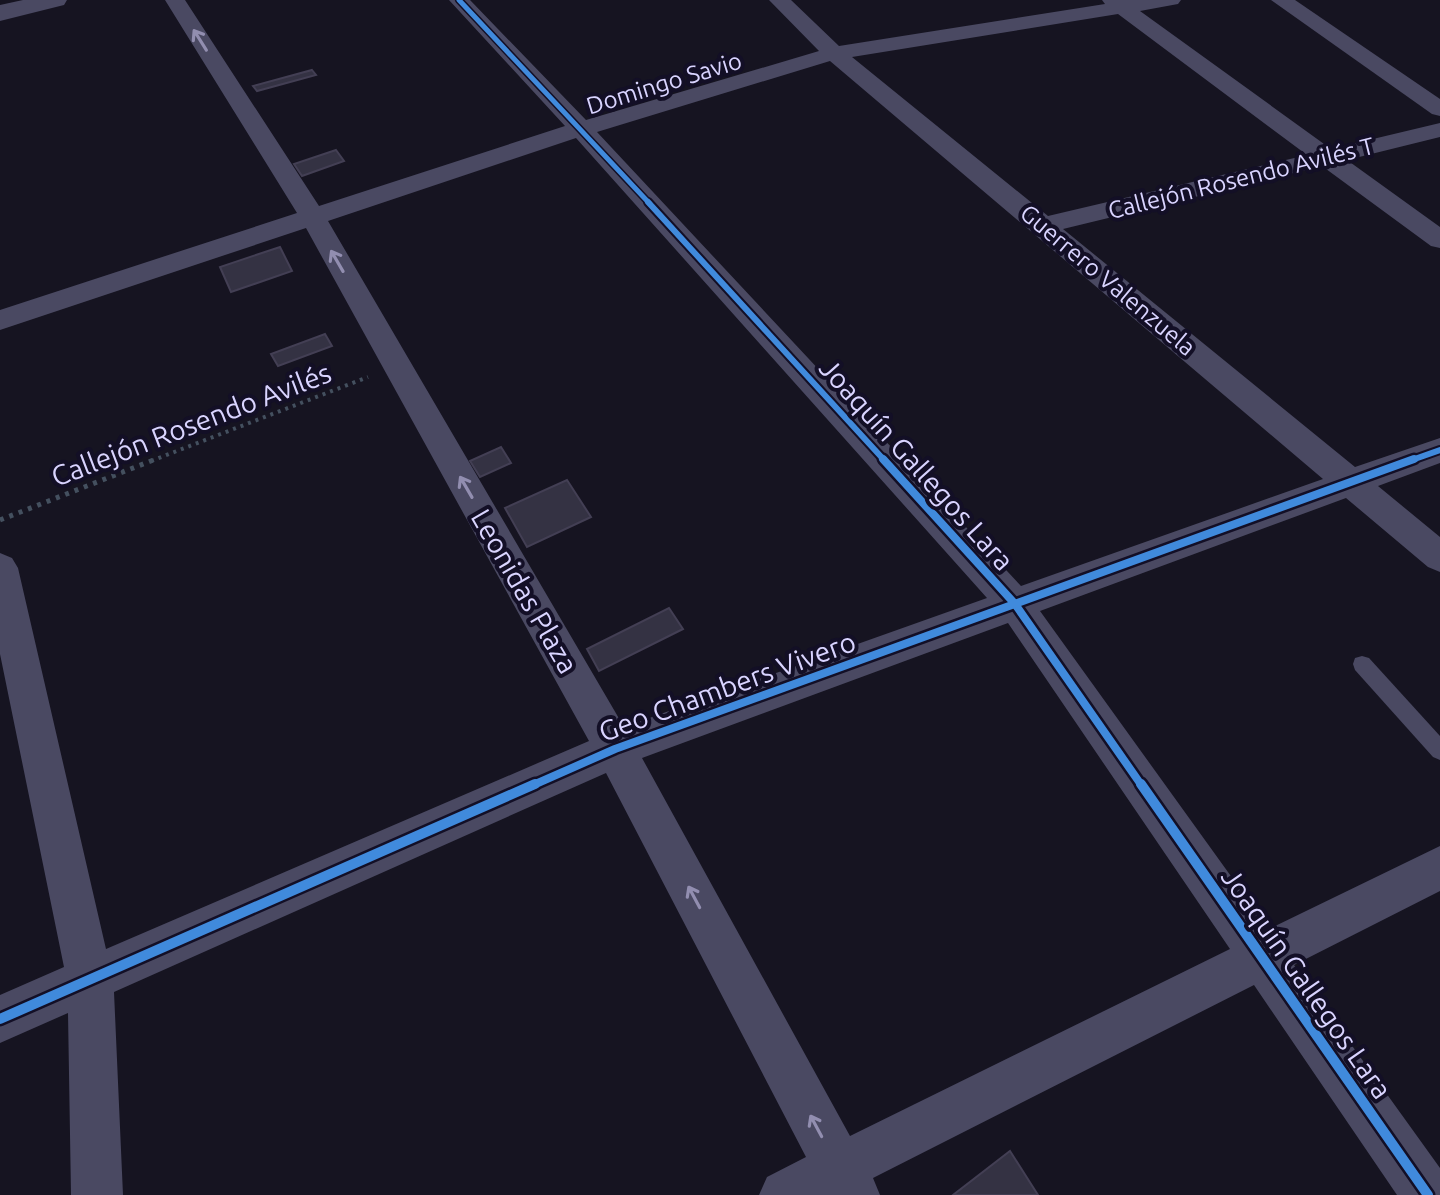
<svg xmlns="http://www.w3.org/2000/svg" width="1440" height="1195" font-family="Ubuntu,sans-serif">
<rect width="100%" height="100%" fill="#161421"/>
<!-- building -->
<g fill="#343243" stroke="#433f54" stroke-width="2">
<polygon points="312,70 316,75 257,91 253,86"/>
<polygon points="336,150 344,161 302,176 294,164"/>
<polygon points="280,247 292,271 231,292 220,267"/>
<polygon points="325,334 332,346 278,366 271,354"/>
<polygon points="501,447 511,463 480,477 470,461"/>
<polygon points="567,480 591,517 527,547 505,508"/>
<polygon points="669,608 683,629 599,671 587,649"/>
<polygon points="1010,1151 1038,1195 953,1195"/>
</g>
<g fill="none" stroke-linecap="round" stroke-linejoin="round">
<!-- path-far1 -->
<polyline stroke="#44505f" stroke-width="4" stroke-dasharray="3 5" stroke-linecap="butt" points="151,461 368,377"/>
<!-- path -->
<polyline stroke="#44505f" stroke-width="5" stroke-dasharray="4 6" stroke-linecap="butt" points="0,520 156,459"/>
<!-- service -->
<polygon fill="#4a4962" fill-rule="evenodd" points="1362,656 1369,658 1440,736 1440,760 1433,757 1355,670 1353,664 1355,658"/>
<!-- minor -->
<g fill="#4a4962" fill-rule="evenodd">
<path d="M165,0H185L319,206L565,126L449,0H470L586,120L819,51L769,0H791L839,46L1105,4L1102,0H1181L1178,4L1140,11L1331,149L1440,123V137L1347,160L1440,227V248L1431,246L1322,166L1063,229L1355,467L1440,438V463L1378,486L1440,537V572L1428,567L1346,498L1040,611L1269,929L1440,846V891L1294,965L1440,1168V1195H1397L1254,985L873,1178L880,1195H759L767,1177L806,1157L606,773L114,992L123,1195H71L68,1013L0,1043V995L64,967L0,654V553L12,558L18,568L106,949L589,741L306,228L0,330V310L297,213ZM1118,14L1307,155L1048,216L852,57ZM830,61L1323,479L1021,586L597,132ZM576,138L987,598L624,727L328,221ZM1008,623L1230,949L850,1136L642,758Z"/>
<polygon points="1271,0 1295,0 1440,99 1440,116 1432,114"/>
</g>
<!-- tertiary -->
<polygon fill="#4a4962" fill-rule="evenodd" points="23,0 67,0 64,5 0,21 0,5"/>
<!-- cycleway-far3 casing -->
<g stroke="#130f26" stroke-width="8">
<polyline id="cycleway-far3" points="459,0 650,204"/>
</g>
<!-- cycleway-far2 casing -->
<g stroke="#130f26" stroke-width="10">
<g id="cycleway-far2">
<polyline points="648,202 885,461"/>
<polyline points="1409,461 1440,450"/>
</g>
</g>
<!-- cycleway-far1 casing -->
<g stroke="#130f26" stroke-width="13">
<g id="cycleway-far1">
<polyline points="883,459 1015,604 1142,786"/>
<polyline points="531,786 615,749 1414,459"/>
</g>
</g>
<!-- cycleway casing -->
<g stroke="#130f26" stroke-width="15">
<g id="cycleway">
<polyline points="1141,784 1428,1195"/>
<polyline points="0,1019 535,784"/>
</g>
</g>
<!-- cycleway-far3 -->
<use href="#cycleway-far3" stroke="#408adc" stroke-width="5"/>
<!-- cycleway-far2 -->
<use href="#cycleway-far2" stroke="#408adc" stroke-width="6"/>
<!-- cycleway-far1 -->
<use href="#cycleway-far1" stroke="#408adc" stroke-width="8"/>
<!-- cycleway -->
<use href="#cycleway" stroke="#408adc" stroke-width="10"/>
</g>
<!-- one-way arrows -->
<defs><path id="oneway-shaft" d="M-6 0H5M1.5-3L5.5 0L1.5 3" fill="none" stroke-width="1.6" stroke-linecap="round" stroke-linejoin="round" transform="scale(2)"/></defs>
<g stroke="#928eb0">
<use href="#oneway-shaft" transform="translate(200 40) rotate(-122)"/>
<use href="#oneway-shaft" transform="translate(337 261) rotate(-120)"/>
<use href="#oneway-shaft" transform="translate(466 487) rotate(-120)"/>
<use href="#oneway-shaft" transform="translate(694 897) rotate(-118)"/>
<use href="#oneway-shaft" transform="translate(816 1126) rotate(-118)"/>
</g>
<g text-anchor="middle" dominant-baseline="central" stroke-width="8" stroke-linejoin="round" paint-order="stroke">
<!-- far-street labels -->
<g font-size="24" fill="#d9d4ff" stroke="#130f26">
<text transform="translate(664 83) rotate(-17)">Domingo Savio</text>
<text transform="translate(1241 178) rotate(-14)">Callejón Rosendo Avilés T</text>
<text transform="translate(1108 280) rotate(40)">Guerrero Valenzuela</text>
</g>
<!-- street labels -->
<g font-size="28" fill="#d9d4ff" stroke="#130f26">
<text transform="translate(191 424) rotate(-21)">Callejón Rosendo Avilés</text>
<text transform="translate(917 464) rotate(48)">Joaquín Gallegos Lara</text>
<text transform="translate(525 591) rotate(60)">Leonidas Plaza</text>
<text transform="translate(727 686) rotate(-20)">Geo Chambers Vivero</text>
<text transform="translate(1307 983) rotate(55)">Joaquín Gallegos Lara</text>
</g>
</g>
</svg>
